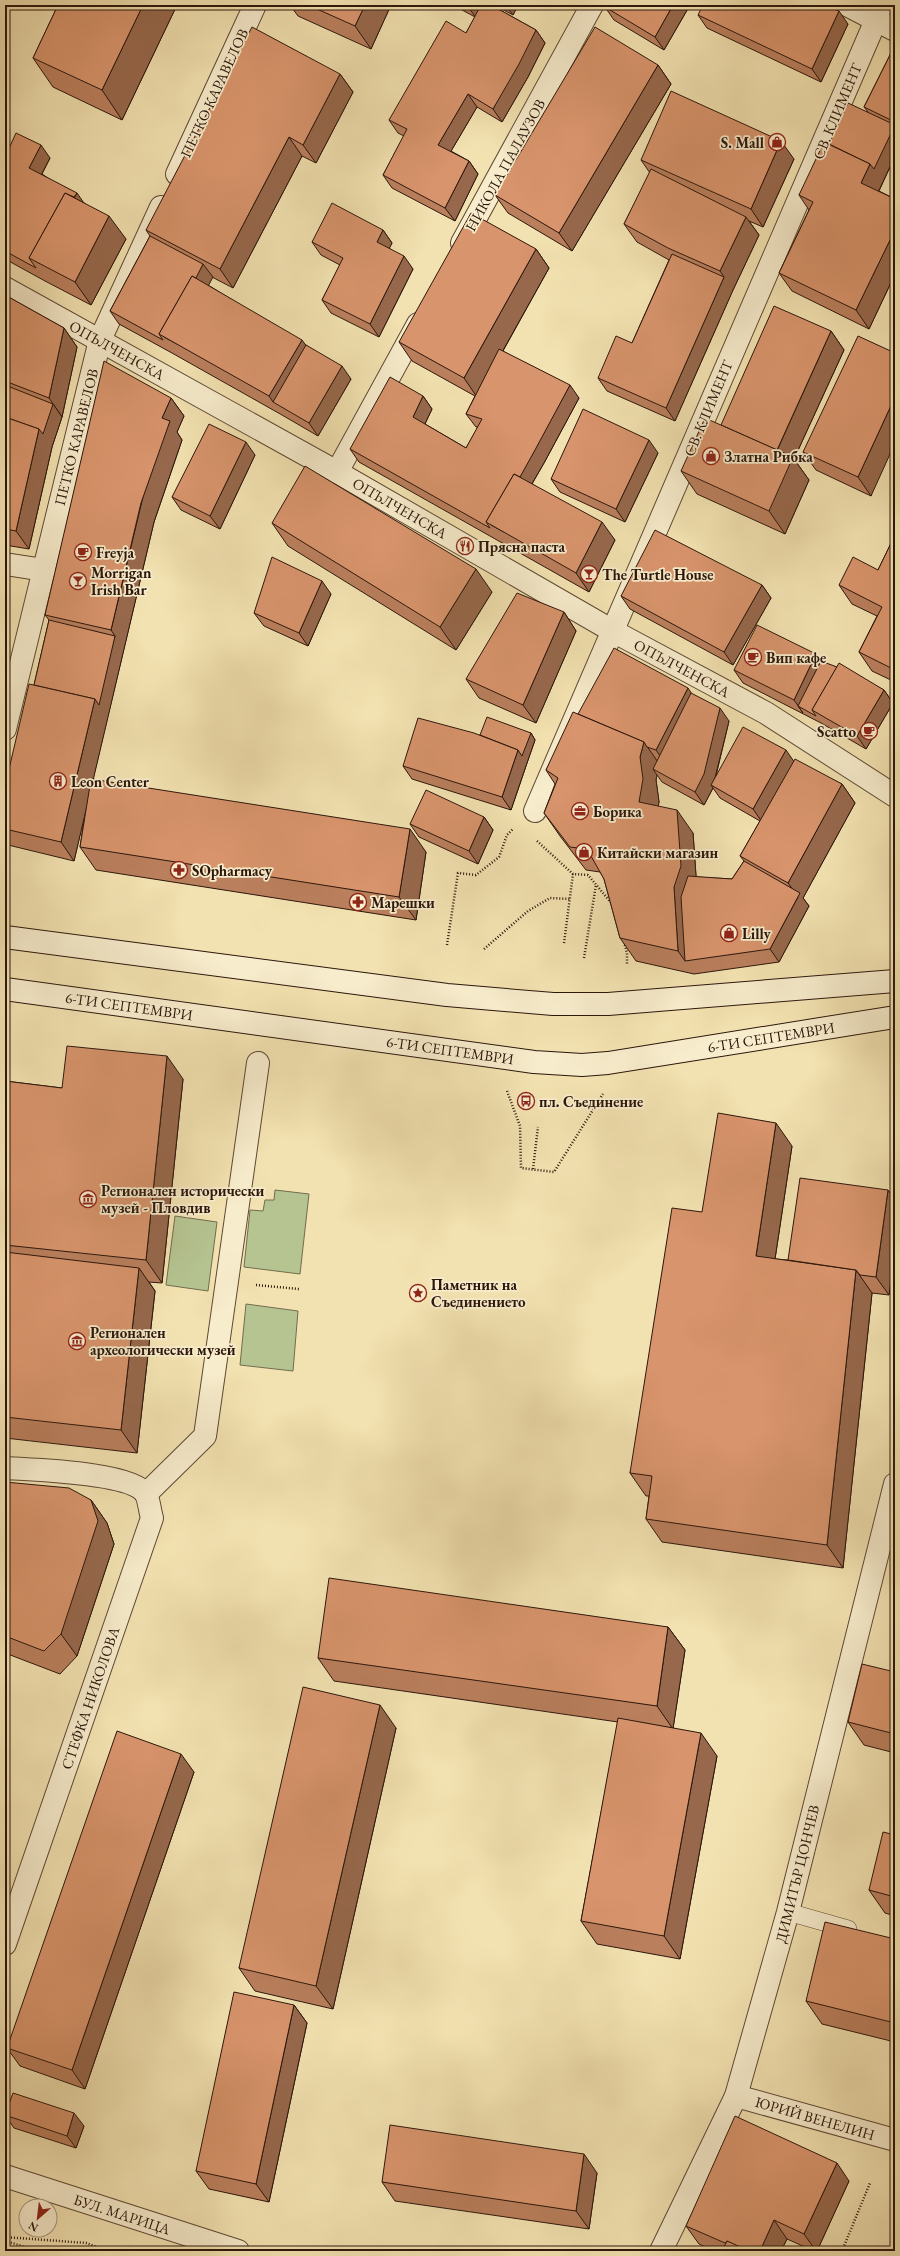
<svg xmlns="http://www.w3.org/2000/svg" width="900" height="2256" font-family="'EB Garamond',serif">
<rect width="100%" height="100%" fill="#f3e2b1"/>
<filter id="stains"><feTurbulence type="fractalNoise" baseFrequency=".005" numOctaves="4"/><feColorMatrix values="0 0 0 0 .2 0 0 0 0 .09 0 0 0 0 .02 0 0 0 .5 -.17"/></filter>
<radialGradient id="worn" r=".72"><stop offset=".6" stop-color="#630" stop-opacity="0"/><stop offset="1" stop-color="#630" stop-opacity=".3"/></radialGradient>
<!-- green -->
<g fill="#b5c491" stroke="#706d4e">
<polygon points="275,1190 309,1194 300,1274 244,1267 250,1210 263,1211 265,1200 274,1200"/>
<polygon points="175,1216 217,1222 208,1291 166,1285"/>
<polygon points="246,1304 298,1311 293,1371 240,1365"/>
</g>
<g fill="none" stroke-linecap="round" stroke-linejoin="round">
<!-- service casing -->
<g stroke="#5e4934" stroke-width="18">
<polyline id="service" points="788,1912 848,1929"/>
</g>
<!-- pedestrian casing -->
<g stroke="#5e4934" stroke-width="24">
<polyline id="pedestrian" points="146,1494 205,1436 258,1063"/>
</g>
<!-- minor casing -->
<g stroke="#5e4934" stroke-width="24">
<g id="minor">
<polyline points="847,5 895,30"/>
<polyline points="177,174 255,5"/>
<polyline points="462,243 592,5"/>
<polyline points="5,288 337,472 611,630 766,713 895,796"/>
<polyline points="337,472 418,324"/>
<polyline points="5,564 44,570"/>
<polyline points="5,729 100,340 161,207"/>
<polyline points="535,811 876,20 881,5"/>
<path d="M5,1468C33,1470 131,1472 146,1494C149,1500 150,1512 152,1518L5,1944"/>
<polyline points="736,2096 895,2140"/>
<polyline points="661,2251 736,2096 788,1912 895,1484"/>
</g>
</g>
<!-- tertiary casing -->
<g stroke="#5e4934" stroke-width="24">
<polyline id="tertiary" points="5,2176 238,2251"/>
</g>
<!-- secondary casing -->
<g stroke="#2c160b" stroke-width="24">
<g id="secondary">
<polyline points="5,937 447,995 553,1004 608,1004 895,981"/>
<polyline points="5,989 534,1062 582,1065 608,1063 895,1017"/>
</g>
</g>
<!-- path -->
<g stroke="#2c160b" stroke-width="2.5" stroke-dasharray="1 2" stroke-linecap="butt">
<polyline points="537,841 573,874 588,875 613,905"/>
<polyline points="624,942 627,953 627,965"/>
<polyline points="564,943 573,874"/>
<polyline points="447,945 458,873 476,875 499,857 507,835 513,829"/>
<polyline points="484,949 528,911 550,898 570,899"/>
<polyline points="584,958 596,885"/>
<polyline points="507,1091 520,1126 521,1168 554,1172 603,1094"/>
<polyline points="533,1169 538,1127"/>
<polyline points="256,1285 299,1289"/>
<polyline points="5,2237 86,2243 109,2251"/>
<polyline points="5,2241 39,2251"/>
<polyline points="842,2251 870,2183"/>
</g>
<!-- service -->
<use href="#service" stroke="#f7eccc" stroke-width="17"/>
<!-- pedestrian -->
<use href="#pedestrian" stroke="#f7eccc" stroke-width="22"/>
<!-- minor -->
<use href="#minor" stroke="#f7eccc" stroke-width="22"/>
<!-- tertiary -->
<use href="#tertiary" stroke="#f7eccc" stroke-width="22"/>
<!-- secondary -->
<use href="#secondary" stroke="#f7eccc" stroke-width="22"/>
</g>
<!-- wall -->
<g fill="#ba7f5d" stroke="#2c160b" fill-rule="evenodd">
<polygon points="58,5 177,5 122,120 53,87 33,58"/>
<polygon points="290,5 391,5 371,49 298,16"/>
<polygon points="453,5 491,5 536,30 545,43 528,77 502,122 477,107 451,151 469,161 478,174 455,221 392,188 383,175 404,136 398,133 389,120 466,33 475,17"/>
<polygon points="494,5 518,5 513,15"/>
<polygon points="606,5 690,5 664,50 614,20 605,7"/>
<polygon points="698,15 848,24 821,82 707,28"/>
<polygon points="895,45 895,156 879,191 895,199 895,274 869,329 792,291 779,273 809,210 799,195 829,144 868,112 864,107"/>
<polygon points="658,65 671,84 572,251 508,213 495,195"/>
<polygon points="340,74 353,92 316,163 302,156 233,288 212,277 208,285 306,345 351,379 318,436 282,415 172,353 119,324 110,311 150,236 146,230"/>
<polygon points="5,157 50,158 42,174 83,202 126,239 91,305 45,281 5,259"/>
<polygon points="794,159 763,227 749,221 759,235 733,290 675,421 607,391 598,378 632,343 669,260 637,242 624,224 650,173 641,160"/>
<polygon points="383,230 392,243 389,248 413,269 379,337 331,313 322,300 340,265 321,255 312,242"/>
<polygon points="536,249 549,268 503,351 579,398 544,463 532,484 615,540 589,592 359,462 350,449 423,396 432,409 425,424 466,448 478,427 476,427 466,414 475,396 412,361 399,342"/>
<polygon points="5,295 64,328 77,347 62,417 52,447 29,549 5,545"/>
<polygon points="831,331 844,350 794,459 809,480 785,534 697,494 681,471 721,425"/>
<polygon points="895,353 871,496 816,470 803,452"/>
<polygon points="171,398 184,416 177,432 182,440 154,522 93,779 426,852 416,920 96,870 80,847 85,813 74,861 8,845 5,840 5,786 34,685 49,620 45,615"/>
<polygon points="658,453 625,522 560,492 551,479"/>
<polygon points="255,455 220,529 181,510 172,497"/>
<polygon points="272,523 492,592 456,650 288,546"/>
<polygon points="895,535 895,682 872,671 859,652 877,616 852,604 839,585 878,570"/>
<polygon points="762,585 771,598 733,665 630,609 621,596"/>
<polygon points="331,594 308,646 264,626 254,613"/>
<polygon points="564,612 576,631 536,723 479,698 466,679"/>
<polygon points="821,661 884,690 893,703 866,749 821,723 743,683 734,670"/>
<path d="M578,714L729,721L716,776L794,761L842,784L855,803L803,898L809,906L779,962L694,974L636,961L620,938L604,879L600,872L586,870L560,836L544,813L555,784L546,770ZM657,775L662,782L704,805L713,788L720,798L760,821L740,856L744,861L732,879L696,877L693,833L658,806L659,802L656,780Z"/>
<polygon points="531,733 535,740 527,763 511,810 412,779 403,766 480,735"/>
<polygon points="484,817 493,830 478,864 419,837 410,824"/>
<polygon points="183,1079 162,1283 149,1282 155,1291 137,1453 5,1438 5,1081 62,1088"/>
<polygon points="792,1146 775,1259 788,1260 888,1190 895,1200 895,1252 889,1295 872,1293 843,1568 662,1542 646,1519 649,1496 646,1496 630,1473 702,1212"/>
<polygon points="5,1482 91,1500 107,1523 114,1544 77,1656 60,1674 5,1653"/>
<polygon points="668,1627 685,1650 673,1728 717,1756 680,1959 597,1944 581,1921 618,1722 334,1681 318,1658"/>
<polygon points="895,1672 895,1753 864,1745 848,1722"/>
<polygon points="396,1728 333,2009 255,1991 239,1968"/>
<polygon points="194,1772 85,2089 20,2066 7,2048"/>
<polygon points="895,1835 895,1916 885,1913 869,1890"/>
<polygon points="895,1939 895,2042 822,2024 806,2001"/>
<polygon points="294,2005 307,2023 269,2202 209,2189 196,2171"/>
<polygon points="5,2115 84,2126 76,2148 14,2128"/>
<polygon points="597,2173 589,2229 395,2201 382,2182"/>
<polygon points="849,2181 817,2251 814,2251 787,2239 781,2251 714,2251 699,2244 686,2226"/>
</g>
<!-- shaded-wall -->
<g fill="#97684c" stroke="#2c160b">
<polygon points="143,5 177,5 122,120 102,90"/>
<polygon points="365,5 391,5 371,49 355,26"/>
<polygon points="467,5 483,5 476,18"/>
<polygon points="505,5 518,5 513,15"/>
<polygon points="673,5 690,5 664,50 655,37"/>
<polygon points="839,11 848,24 821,82 812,69"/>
<polygon points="536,30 545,43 528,77 502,122 493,109"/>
<polygon points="658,65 671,84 572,251 559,233"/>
<polygon points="340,74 353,92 316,163 303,145"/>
<polygon points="468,94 477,107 447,158 438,145"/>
<polygon points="895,125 895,156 874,201 861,183 870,164"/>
<polygon points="289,137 302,156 233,288 220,269"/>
<polygon points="781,141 794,159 763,227 751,209"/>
<polygon points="41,145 50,158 38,181 29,168"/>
<polygon points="469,161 478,174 455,221 445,208"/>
<polygon points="77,193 86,206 39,264"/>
<polygon points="109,216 126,239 91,305 75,282"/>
<polygon points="746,217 759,235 733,290 675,421 666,408 724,277 720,271"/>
<polygon points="383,230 392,243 386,255 377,242"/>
<polygon points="891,238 895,244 895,274 869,329 856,310"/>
<polygon points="536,249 549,268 477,397 464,378"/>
<polygon points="404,256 413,269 379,337 370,324"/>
<polygon points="203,264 213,277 177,344 164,337"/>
<polygon points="64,328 77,347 62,417 49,398"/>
<polygon points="831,331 844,350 794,459 809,480 785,534 769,511 776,453"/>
<polygon points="302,340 315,358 273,402 269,396"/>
<polygon points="342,366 351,379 318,436 309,423"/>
<polygon points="570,385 579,398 544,463 504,532 491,525"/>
<polygon points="423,396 432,409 422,430 413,417"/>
<polygon points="895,397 895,443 871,496 858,477"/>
<polygon points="171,398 184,416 177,432 182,440 154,522 74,861 61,842 95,699 115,636 111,630 162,418"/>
<polygon points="53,404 62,417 52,447 29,549 16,531 39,429"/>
<polygon points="649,440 658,453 625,522 616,509"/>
<polygon points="246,442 255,455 220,529 210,516"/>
<polygon points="602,522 615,540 589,592 576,573"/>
<polygon points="476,569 492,592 456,650 440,627"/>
<polygon points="322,581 331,594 308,646 299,633"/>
<polygon points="762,585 771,598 733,665 724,652"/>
<polygon points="564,612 576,631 536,723 523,705"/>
<polygon points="816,654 825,667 798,706 803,713 794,700"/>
<polygon points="688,688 700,706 669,769 656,750"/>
<polygon points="884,690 893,703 866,749 857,736"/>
<polygon points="720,708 729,721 713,786 711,785 713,788 704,805 695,792"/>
<polygon points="531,733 535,740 527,763 511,810 502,797 518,750"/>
<polygon points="644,742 660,765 653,769 657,775 656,780 659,802 655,825 639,802 640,757"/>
<polygon points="786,750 795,763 762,822 753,809"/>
<polygon points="842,784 855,803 803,898 809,906 779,962 770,949 798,897 788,883"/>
<polygon points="677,810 693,833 697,889 685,961 678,951 674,887"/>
<polygon points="484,817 493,830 478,864 469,851"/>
<polygon points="410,829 426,852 416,920 399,897"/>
<polygon points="167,1056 183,1079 162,1283 146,1260"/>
<polygon points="776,1123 792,1146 772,1279 756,1256"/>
<polygon points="888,1190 895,1200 895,1252 889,1295 876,1277"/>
<polygon points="139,1268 155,1291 137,1453 121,1430"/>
<polygon points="856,1270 872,1293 843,1568 827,1545"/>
<polygon points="91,1500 107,1523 114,1544 77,1656 61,1634"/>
<polygon points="668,1627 685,1650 673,1729 657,1706"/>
<polygon points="380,1705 396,1728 333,2009 316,1986"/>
<polygon points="701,1733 717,1756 680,1959 664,1936"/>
<polygon points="181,1754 194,1772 85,2089 72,2070"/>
<polygon points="294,2005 307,2023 269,2202 256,2184"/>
<polygon points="74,2113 84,2126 76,2148 67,2136"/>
<polygon points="584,2154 597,2173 589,2229 576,2211"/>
<polygon points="837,2163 849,2181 817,2251 816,2251 804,2234"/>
<polygon points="774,2220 787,2239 781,2251 760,2251"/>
</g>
<!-- building -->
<g fill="#d8946c" stroke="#2c160b">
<polygon points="58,5 143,5 102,90 33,58"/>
<polygon points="308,5 365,5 355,26"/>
<polygon points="481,5 491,5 536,30 519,64 493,109 468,94 438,145 469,161 445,208 383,175 407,129 389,120 446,21 466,33"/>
<polygon points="606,5 673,5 655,37 605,7"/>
<polygon points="703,5 824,5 839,11 812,69 698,15"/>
<polygon points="252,27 340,74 303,145 289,137 220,269 146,230"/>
<polygon points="595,27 658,65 559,233 495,195"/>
<polygon points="895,45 895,122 864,107"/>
<polygon points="671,91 781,141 751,209 641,160"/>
<polygon points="848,103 895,125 874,169 870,164 829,144"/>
<polygon points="16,133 41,145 29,168 77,193 74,197 65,193 29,258 36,268 5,251 5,157"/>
<polygon points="824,142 870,164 861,183 895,199 895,240 891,238 856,310 779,273 813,202 799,195"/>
<polygon points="651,169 746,217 720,271 668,248 624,224"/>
<polygon points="65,193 109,216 75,282 29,258"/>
<polygon points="332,203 383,230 377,242 404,256 370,324 322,300 343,258 312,242"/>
<polygon points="471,213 536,249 464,378 399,342"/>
<polygon points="150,236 203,264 196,278 192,276 159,334 163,340 110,311"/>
<polygon points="672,254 724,277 666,408 598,378 616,336 632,343"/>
<polygon points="192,276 302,340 269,396 159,334"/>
<polygon points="5,295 64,328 49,398 5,381 5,366 8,363 5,362"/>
<polygon points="774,306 831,331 777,450 721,425"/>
<polygon points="858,336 895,353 895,397 858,477 803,452"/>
<polygon points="306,345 342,366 309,423 273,402"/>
<polygon points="499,349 570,385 535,450 520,477 514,474 486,522 490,528 350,449 390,377 423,396 413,417 466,448 482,419 466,414"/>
<polygon points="104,361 171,398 162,418 170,421 141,503 111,630 45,615"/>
<polygon points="5,385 53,404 43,434 39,429 5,417"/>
<polygon points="583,409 649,440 616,509 551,479"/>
<polygon points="5,417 39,429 16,531 5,529"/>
<polygon points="705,418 793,457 769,511 681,471"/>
<polygon points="209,424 246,442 210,516 172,497"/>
<polygon points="305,466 476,569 440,627 272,523"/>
<polygon points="514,474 602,522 576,573 486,522"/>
<polygon points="655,530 762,585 724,652 621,596"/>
<polygon points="895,535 895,670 859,652 882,607 839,585 853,557 878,570"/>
<polygon points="272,557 322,581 299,633 254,613"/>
<polygon points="517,593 564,612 523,705 466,679"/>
<polygon points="49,620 115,636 99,705 95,699 34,685"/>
<polygon points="757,625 816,654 794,700 734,670"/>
<polygon points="614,648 688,688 656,750 647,747 644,742 578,714"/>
<polygon points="821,661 837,667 812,710 816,716 798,706"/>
<polygon points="839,663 884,690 857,736 812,710"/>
<polygon points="29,684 95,699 61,842 5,829 5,786"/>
<polygon points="691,693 720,708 704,774 695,792 653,769"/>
<polygon points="573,712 644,742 640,757 643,779 639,802 677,810 681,866 674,887 678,951 620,938 604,879 587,849 570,847 544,813 558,778 546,770"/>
<polygon points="487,717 531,733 522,756 518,750 480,735"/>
<polygon points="418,718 474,733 518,750 502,797 403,766"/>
<polygon points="743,727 786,750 753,809 711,785"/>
<polygon points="795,759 842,784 788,883 740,856"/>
<polygon points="91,779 410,829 399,897 80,847"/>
<polygon points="426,790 484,817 469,851 410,824"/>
<polygon points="744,861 800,893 770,949 685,961 681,897 688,876 732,879"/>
<polygon points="67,1046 167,1056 146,1260 5,1245 5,1081 62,1088"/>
<polygon points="718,1113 776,1123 756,1256 856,1270 827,1545 646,1519 652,1476 630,1473 672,1208 702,1212"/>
<polygon points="800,1178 888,1190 876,1277 860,1275 856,1270 788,1260"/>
<polygon points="5,1252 139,1268 121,1430 5,1417"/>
<polygon points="5,1482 69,1488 91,1500 98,1521 61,1634 44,1651 5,1636"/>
<polygon points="329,1578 668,1627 657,1706 318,1658"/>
<polygon points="862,1664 895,1672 895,1734 848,1722"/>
<polygon points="303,1687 380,1705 316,1986 239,1968"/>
<polygon points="618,1718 701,1733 664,1936 581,1921"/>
<polygon points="117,1731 181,1754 72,2070 7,2048"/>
<polygon points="883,1832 895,1835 895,1897 869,1890"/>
<polygon points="825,1922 895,1939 895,2023 806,2001"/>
<polygon points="234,1992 294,2005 256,2184 196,2171"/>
<polygon points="13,2093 74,2113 67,2136 5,2115"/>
<polygon points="735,2116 837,2163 804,2234 774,2220 760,2251 748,2251 727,2241 725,2243 686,2226"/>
<polygon points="390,2125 584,2154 576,2211 382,2182"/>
<polygon points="727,2241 747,2250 747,2251 722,2251"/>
</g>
<!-- icons -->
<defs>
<g id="shop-ring" transform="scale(0.9)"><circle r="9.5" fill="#f7eccc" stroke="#8f2418" stroke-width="1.5"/><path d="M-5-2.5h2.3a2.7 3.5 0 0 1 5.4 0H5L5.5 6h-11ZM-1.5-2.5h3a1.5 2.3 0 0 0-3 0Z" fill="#8f2418"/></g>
<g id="restaurant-ring" transform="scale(0.9)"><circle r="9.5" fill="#f7eccc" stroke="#8f2418" stroke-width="1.5"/><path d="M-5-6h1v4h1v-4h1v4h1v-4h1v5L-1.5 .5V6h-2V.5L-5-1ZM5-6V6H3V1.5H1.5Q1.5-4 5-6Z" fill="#8f2418"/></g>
<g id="cafe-ring" transform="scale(0.9)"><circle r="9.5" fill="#f7eccc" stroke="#8f2418" stroke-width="1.5"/><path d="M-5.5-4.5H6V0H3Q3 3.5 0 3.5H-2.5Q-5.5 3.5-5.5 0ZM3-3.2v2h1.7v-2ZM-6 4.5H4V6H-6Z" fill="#8f2418"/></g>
<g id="bar-ring" transform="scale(0.9)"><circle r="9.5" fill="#f7eccc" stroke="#8f2418" stroke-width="1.5"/><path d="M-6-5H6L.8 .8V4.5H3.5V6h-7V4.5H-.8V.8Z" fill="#8f2418"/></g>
<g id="building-ring" transform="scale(0.9)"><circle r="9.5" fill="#f7eccc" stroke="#8f2418" stroke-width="1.5"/><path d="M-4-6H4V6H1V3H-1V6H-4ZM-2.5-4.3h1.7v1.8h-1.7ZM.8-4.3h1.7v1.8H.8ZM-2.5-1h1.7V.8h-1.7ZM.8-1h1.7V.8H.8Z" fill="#8f2418"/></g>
<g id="office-ring" transform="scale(0.9)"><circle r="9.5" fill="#f7eccc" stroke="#8f2418" stroke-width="1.5"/><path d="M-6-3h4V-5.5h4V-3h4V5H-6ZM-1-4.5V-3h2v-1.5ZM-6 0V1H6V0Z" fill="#8f2418"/></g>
<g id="pharmacy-ring" transform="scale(0.9)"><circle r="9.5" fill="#f7eccc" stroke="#8f2418" stroke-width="1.5"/><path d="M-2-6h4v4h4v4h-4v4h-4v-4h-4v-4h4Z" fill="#8f2418"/></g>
<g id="bus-ring" transform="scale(0.9)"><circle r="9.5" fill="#f7eccc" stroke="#8f2418" stroke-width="1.5"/><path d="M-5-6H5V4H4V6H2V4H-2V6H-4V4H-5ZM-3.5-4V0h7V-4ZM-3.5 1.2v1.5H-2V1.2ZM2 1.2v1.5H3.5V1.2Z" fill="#8f2418"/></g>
<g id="museum-ring" transform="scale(0.9)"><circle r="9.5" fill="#f7eccc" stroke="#8f2418" stroke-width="1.5"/><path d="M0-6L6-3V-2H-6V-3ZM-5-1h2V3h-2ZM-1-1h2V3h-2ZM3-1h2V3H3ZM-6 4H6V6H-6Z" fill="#8f2418"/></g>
<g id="sight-ring" transform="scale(0.9)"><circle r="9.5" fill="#f7eccc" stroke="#8f2418" stroke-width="1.5"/><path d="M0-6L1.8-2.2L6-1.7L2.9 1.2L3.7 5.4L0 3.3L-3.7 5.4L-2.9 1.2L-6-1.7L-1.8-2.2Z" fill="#8f2418"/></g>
</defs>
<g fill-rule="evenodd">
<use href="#shop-ring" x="777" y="142"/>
<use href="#shop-ring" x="711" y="456"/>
<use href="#restaurant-ring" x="465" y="546"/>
<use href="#cafe-ring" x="83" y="552"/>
<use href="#bar-ring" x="589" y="574"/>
<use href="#bar-ring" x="78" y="581"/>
<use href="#cafe-ring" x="753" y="657"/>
<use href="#cafe-ring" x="869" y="731"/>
<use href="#building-ring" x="58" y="781"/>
<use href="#office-ring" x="580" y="811"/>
<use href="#shop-ring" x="584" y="852"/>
<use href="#pharmacy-ring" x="179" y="870"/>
<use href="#pharmacy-ring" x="358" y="902"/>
<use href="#shop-ring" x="729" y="933"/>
<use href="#bus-ring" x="526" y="1101"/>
<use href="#museum-ring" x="88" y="1199"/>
<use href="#sight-ring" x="418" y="1293"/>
<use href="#museum-ring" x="77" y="1341"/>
</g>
<g text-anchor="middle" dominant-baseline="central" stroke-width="3.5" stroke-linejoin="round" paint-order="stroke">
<!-- street labels -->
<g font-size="15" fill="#2c160b" stroke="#f7eccc">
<text transform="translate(214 93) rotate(-65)">ПЕТКО КАРАВЕЛОВ</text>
<text transform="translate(837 111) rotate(-67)">СВ. КЛИМЕНТ</text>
<text transform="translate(505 165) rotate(-61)">НИКОЛА ПАЛАУЗОВ</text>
<text transform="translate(117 350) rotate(29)">ОПЪЛЧЕНСКА</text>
<text transform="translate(708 408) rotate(-67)">СВ. КЛИМЕНТ</text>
<text transform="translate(76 437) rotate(-76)">ПЕТКО КАРАВЕЛОВ</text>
<text transform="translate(400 508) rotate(30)">ОПЪЛЧЕНСКА</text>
<text transform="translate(682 668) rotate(28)">ОПЪЛЧЕНСКА</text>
<text transform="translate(129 1006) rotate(8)">6-ТИ СЕПТЕМВРИ</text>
<text transform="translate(771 1037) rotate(-9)">6-ТИ СЕПТЕМВРИ</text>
<text transform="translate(450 1050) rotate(8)">6-ТИ СЕПТЕМВРИ</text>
<text transform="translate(90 1698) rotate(-71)">СТЕФКА НИКОЛОВА</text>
<text transform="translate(797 1874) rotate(-76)">ДИМИТЪР ЦОНЧЕВ</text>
<text transform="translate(815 2118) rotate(16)">ЮРИЙ ВЕНЕЛИН</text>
<text transform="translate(122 2214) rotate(18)">БУЛ. МАРИЦА</text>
</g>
<!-- poi labels -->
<g font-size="15" font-weight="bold" fill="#2c160b" stroke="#f7eccc" text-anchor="start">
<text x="764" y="142" text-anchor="end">S. Mall</text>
<text x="724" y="456">Златна Рибка</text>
<text x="478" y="546">Прясна паста</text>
<text x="96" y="552">Freyja</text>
<text x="91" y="572">Morrigan<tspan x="91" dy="17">Irish Bar</tspan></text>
<text x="602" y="574">The Turtle House</text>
<text x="766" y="657">Вип кафе</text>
<text x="856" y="731" text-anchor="end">Scatto</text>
<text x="71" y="781">Leon Center</text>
<text x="593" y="811">Борика</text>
<text x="597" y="852">Китайски магазин</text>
<text x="192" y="870">SOpharmacy</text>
<text x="371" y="902">Марешки</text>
<text x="742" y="933">Lilly</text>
<text x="539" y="1101">пл. Съединение</text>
<text x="101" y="1190">Регионален исторически<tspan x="101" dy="17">музей - Пловдив</tspan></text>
<text x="431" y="1284">Паметник на<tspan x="431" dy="17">Съединението</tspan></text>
<text x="90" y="1332">Регионален<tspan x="90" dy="17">археологически музей</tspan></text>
</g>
</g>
<!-- margin -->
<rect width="900" height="2256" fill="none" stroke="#f3e2b1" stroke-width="20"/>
<rect x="6" y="6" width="888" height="2244" fill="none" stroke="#2c160b" stroke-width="2"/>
<rect x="10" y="10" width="880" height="2236" fill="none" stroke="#2c160b"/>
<!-- north arrow -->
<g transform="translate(38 2218) rotate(208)"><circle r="19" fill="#f7eccc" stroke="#a6967f"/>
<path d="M0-3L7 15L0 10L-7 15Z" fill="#8f2418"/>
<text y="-6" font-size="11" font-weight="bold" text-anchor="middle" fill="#2c160b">N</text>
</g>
<rect width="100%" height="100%" filter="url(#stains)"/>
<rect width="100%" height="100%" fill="url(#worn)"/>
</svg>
